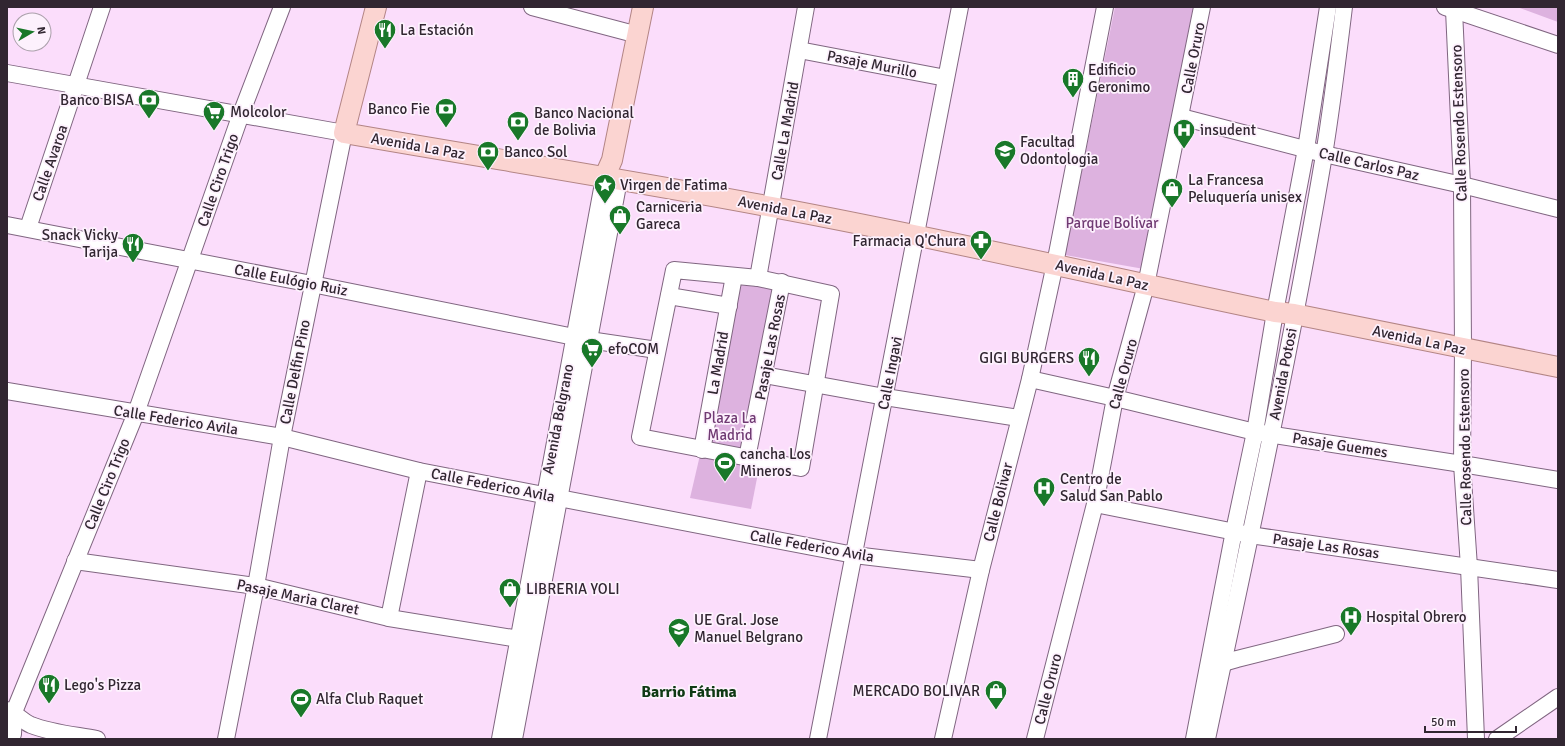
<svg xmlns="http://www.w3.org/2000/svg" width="1565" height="746" font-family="Signika,sans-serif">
<rect width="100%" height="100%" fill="#fbddfb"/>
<!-- green -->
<g fill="#ddb2df">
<polygon points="1115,7 1193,7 1144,269 1065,255"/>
<polygon points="1517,7 1558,7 1558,22"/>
<polygon points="738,285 774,288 745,455 705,448"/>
<polygon points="700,455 759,468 751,509 690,498"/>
</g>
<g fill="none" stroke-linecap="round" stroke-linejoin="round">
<!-- minor casing -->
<g stroke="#806681" stroke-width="18">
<g id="minor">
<polyline points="532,7 638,35"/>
<polyline points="1445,7 1558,45"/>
<polyline points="1454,10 1462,185 1463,349 1462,464 1469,567 1476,739"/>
<polyline points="799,50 946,78"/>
<polyline points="7,73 344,133 282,437 256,586 226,739"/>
<polyline points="1181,117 1324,154 1462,185 1558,209"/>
<polyline points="7,225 312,284 589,340 657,350"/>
<polyline points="28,228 102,7"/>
<polygon points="674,270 758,278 831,294 801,468 640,437"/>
<polyline points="758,278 806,7"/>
<polyline points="669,296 729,306"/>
<polyline points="764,375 885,397 1019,418"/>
<polyline points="1030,379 1115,398 1255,432 1462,464 1558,480"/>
<polyline points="7,391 282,437 419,471 854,555 981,570"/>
<polyline points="702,450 734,276"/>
<polyline points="747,458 782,282"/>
<polyline points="1095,504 1250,535 1558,580"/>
<polyline points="75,561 256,586 389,618 519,639"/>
<polyline points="389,618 419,471"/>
<polyline points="1214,662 1223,663 1237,659 1336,634"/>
<path d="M7,710C16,713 22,721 31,725C51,733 76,735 97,739"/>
<polyline points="11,739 13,734 14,712 136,413 241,114 282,7"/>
<polyline points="500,739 604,178"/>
<polyline points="514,739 619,180"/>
<polyline points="818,739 960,7"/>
<polyline points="943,739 981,570 1030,379 1055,264 1105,7"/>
<polyline points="1035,739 1095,504 1115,398 1146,285 1202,7"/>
<polyline points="1194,739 1234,531 1255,432 1275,312 1306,149 1328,7"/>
<path d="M1207,739C1248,545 1291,351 1324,155C1332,106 1338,56 1344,7"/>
<polyline points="1497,739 1558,697"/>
</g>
</g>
<!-- major casing -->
<g stroke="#b38585" stroke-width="22">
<g id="major">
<path d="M376,7L344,133C487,158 630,180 772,207C940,238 1107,277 1275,312L1294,314L1558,367"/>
<polyline points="604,178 612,160 643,7"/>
</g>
</g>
<!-- minor -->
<use href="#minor" stroke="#fff" stroke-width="16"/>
<!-- major -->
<use href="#major" stroke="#fbd4d1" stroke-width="20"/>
</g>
<!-- icons -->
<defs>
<g id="restaurant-pin" transform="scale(1.15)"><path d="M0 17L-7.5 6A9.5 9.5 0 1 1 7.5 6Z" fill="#197829" stroke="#fdf1fd"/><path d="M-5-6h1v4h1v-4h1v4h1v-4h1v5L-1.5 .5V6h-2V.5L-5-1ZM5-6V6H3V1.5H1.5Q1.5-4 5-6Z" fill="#fff"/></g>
<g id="building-pin" transform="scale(1.15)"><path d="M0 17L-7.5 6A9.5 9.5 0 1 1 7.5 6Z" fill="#197829" stroke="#fdf1fd"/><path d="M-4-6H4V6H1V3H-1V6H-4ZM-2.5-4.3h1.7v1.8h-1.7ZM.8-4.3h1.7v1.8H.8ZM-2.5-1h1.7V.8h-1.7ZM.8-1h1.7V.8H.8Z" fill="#fff"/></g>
<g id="bank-pin" transform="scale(1.15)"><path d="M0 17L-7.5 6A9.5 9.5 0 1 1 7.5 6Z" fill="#197829" stroke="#fdf1fd"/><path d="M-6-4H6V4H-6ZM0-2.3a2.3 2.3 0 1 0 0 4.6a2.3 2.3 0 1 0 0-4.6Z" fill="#fff"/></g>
<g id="supermarket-pin" transform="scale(1.15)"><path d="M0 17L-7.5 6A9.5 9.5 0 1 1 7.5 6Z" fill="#197829" stroke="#fdf1fd"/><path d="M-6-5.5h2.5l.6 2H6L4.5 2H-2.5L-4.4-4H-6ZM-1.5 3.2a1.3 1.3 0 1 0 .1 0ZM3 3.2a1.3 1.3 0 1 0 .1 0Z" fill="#fff"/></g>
<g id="hospital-pin" transform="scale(1.15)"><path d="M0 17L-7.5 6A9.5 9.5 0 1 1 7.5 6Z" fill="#197829" stroke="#fdf1fd"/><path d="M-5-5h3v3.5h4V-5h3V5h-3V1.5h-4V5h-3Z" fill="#fff"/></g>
<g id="university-pin" transform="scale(1.15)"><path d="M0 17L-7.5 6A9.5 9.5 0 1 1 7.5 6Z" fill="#197829" stroke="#fdf1fd"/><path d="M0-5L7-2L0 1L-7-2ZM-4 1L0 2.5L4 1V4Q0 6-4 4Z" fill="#fff"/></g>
<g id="sight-pin" transform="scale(1.15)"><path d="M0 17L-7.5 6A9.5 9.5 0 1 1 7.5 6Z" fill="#197829" stroke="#fdf1fd"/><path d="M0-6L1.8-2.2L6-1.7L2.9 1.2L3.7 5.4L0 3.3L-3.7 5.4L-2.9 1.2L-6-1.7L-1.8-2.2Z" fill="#fff"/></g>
<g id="shop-pin" transform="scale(1.15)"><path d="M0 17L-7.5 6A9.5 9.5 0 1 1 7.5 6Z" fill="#197829" stroke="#fdf1fd"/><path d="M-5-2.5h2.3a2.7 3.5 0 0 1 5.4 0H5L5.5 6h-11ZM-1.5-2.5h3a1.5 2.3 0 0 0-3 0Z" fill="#fff"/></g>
<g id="pharmacy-pin" transform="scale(1.15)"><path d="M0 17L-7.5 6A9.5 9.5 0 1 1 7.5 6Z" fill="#197829" stroke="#fdf1fd"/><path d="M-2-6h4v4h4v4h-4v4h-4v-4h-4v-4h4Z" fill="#fff"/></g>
<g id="stadium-pin" transform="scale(1.15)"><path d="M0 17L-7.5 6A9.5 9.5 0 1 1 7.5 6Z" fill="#197829" stroke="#fdf1fd"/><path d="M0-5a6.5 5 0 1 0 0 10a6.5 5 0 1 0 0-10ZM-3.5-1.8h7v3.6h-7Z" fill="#fff"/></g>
<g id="school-pin" transform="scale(1.15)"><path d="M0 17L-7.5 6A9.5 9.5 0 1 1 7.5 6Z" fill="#197829" stroke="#fdf1fd"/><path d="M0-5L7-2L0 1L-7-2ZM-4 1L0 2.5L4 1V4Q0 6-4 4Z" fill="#fff"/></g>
</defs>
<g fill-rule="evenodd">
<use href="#restaurant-pin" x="385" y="30"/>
<use href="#building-pin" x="1073" y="79"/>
<use href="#bank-pin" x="149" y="100"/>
<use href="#bank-pin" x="446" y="109"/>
<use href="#supermarket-pin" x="214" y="112"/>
<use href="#bank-pin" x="518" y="122"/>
<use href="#hospital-pin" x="1184" y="130"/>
<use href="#university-pin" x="1005" y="151"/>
<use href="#bank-pin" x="488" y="152"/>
<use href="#sight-pin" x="605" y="185"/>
<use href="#shop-pin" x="1172" y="189"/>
<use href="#shop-pin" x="620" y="216"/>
<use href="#pharmacy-pin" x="981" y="241"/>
<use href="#restaurant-pin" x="133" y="244"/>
<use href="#supermarket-pin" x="592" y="349"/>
<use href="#restaurant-pin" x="1089" y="358"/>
<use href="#stadium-pin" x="725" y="463"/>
<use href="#hospital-pin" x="1044" y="488"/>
<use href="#shop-pin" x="510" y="589"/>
<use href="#hospital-pin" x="1351" y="617"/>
<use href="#school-pin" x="679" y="629"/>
<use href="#restaurant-pin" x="49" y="685"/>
<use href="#shop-pin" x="996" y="691"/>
<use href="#stadium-pin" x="301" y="699"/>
</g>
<g text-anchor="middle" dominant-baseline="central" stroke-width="3.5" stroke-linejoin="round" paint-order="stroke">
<!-- poi labels -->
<g font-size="15" fill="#312631" stroke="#fdf1fd" text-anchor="start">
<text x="400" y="30">La Estación</text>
<text x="1088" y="70">Edificio<tspan x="1088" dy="17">Geronimo</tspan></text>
<text x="134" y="100" text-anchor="end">Banco BISA</text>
<text x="430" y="109" text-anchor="end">Banco Fie</text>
<text x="230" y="112">Molcolor</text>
<text x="534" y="113">Banco Nacional<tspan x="534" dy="17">de Bolivia</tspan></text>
<text x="1200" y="130">insudent</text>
<text x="1020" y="142">Facultad<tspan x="1020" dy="17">Odontologia</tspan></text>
<text x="504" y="152">Banco Sol</text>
<text x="1188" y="180">La Francesa<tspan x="1188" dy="17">Peluquería unisex</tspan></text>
<text x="620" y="185">Virgen de Fatima</text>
<text x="636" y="207">Carniceria<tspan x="636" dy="17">Gareca</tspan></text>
<text x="118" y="235" text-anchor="end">Snack Vicky<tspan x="118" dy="17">Tarija</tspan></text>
<text x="966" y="241" text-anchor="end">Farmacia Q'Chura</text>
<text x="608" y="349">efoCOM</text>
<text x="1074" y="358" text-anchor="end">GIGI BURGERS</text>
<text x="740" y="454">cancha Los<tspan x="740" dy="17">Mineros</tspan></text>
<text x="1060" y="479">Centro de<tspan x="1060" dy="17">Salud San Pablo</tspan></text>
<text x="526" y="589">LIBRERIA YOLI</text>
<text x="1366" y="617">Hospital Obrero</text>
<text x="694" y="620">UE Gral. Jose<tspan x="694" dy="17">Manuel Belgrano</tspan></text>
<text x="64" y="685">Lego's Pizza</text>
<text x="980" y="691" text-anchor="end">MERCADO BOLIVAR</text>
<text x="316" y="699">Alfa Club Raquet</text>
</g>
<!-- street labels -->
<g font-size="15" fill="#312631" stroke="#fdf1fd">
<text transform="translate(1193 58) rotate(-79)">Calle Oruro</text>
<text transform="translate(872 64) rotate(11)">Pasaje Murillo</text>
<text transform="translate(1459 123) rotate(-92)">Calle Rosendo Estensoro</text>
<text transform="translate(785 131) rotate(-80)">Calle La Madrid</text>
<text transform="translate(418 146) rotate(10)">Avenida La Paz</text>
<text transform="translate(50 163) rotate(-71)">Calle Avaroa</text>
<text transform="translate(1369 164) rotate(13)">Calle Carlos Paz</text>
<text transform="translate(218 180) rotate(-71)">Calle Ciro Trigo</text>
<text transform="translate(785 210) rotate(11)">Avenida La Paz</text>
<text transform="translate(1102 275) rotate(13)">Avenida La Paz</text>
<text transform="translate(291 280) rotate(11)">Calle Eulógio Ruiz</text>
<text transform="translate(1419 340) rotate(12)">Avenida La Paz</text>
<text transform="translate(770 347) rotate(-79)">Pasaje Las Rosas</text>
<text transform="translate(718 363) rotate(-80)">La Madrid</text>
<text transform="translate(295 372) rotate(-79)">Calle Delfin Pino</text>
<text transform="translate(890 373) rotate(-79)">Calle Ingavi</text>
<text transform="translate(1123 374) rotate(-75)">Calle Oruro</text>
<text transform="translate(1283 374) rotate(-79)">Avenida Potosi</text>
<text transform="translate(558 419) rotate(-79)">Avenida Belgrano</text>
<text transform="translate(176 420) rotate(9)">Calle Federico Avila</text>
<text transform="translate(1340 445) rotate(9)">Pasaje Guemes</text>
<text transform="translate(1465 447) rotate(-91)">Calle Rosendo Estensoro</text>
<text transform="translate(107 484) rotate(-68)">Calle Ciro Trigo</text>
<text transform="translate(493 485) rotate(11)">Calle Federico Avila</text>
<text transform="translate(998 502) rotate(-76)">Calle Bolivar</text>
<text transform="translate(812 546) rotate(10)">Calle Federico Avila</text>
<text transform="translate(1326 546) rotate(8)">Pasaje Las Rosas</text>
<text transform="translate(298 597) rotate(12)">Pasaje Maria Claret</text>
<text transform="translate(1048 689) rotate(-76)">Calle Oruro</text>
</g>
<!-- park labels -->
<g font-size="15" fill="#703a73" stroke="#fdf1fd">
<text x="1112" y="223">Parque Bolívar</text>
<text x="730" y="418">Plaza La<tspan x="730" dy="17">Madrid</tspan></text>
</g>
<!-- neighbourhood labels -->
<g font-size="16" font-weight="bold" fill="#0f3a14" stroke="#fdf1fd">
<text x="689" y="692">Barrio Fátima</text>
</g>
</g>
<!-- border -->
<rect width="1565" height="746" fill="none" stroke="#312631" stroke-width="16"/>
<!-- north arrow -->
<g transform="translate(32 32) rotate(81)"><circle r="19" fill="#fdf1fd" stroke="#aba0ab"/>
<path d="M0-3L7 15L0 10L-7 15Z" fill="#197829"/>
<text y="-6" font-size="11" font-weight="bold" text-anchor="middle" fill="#312631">N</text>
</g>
<!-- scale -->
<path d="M1425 726v6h91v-6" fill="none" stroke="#312631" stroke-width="2"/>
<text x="1431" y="726" font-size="12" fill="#312631" stroke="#fdf1fd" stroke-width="3" paint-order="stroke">50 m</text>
</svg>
